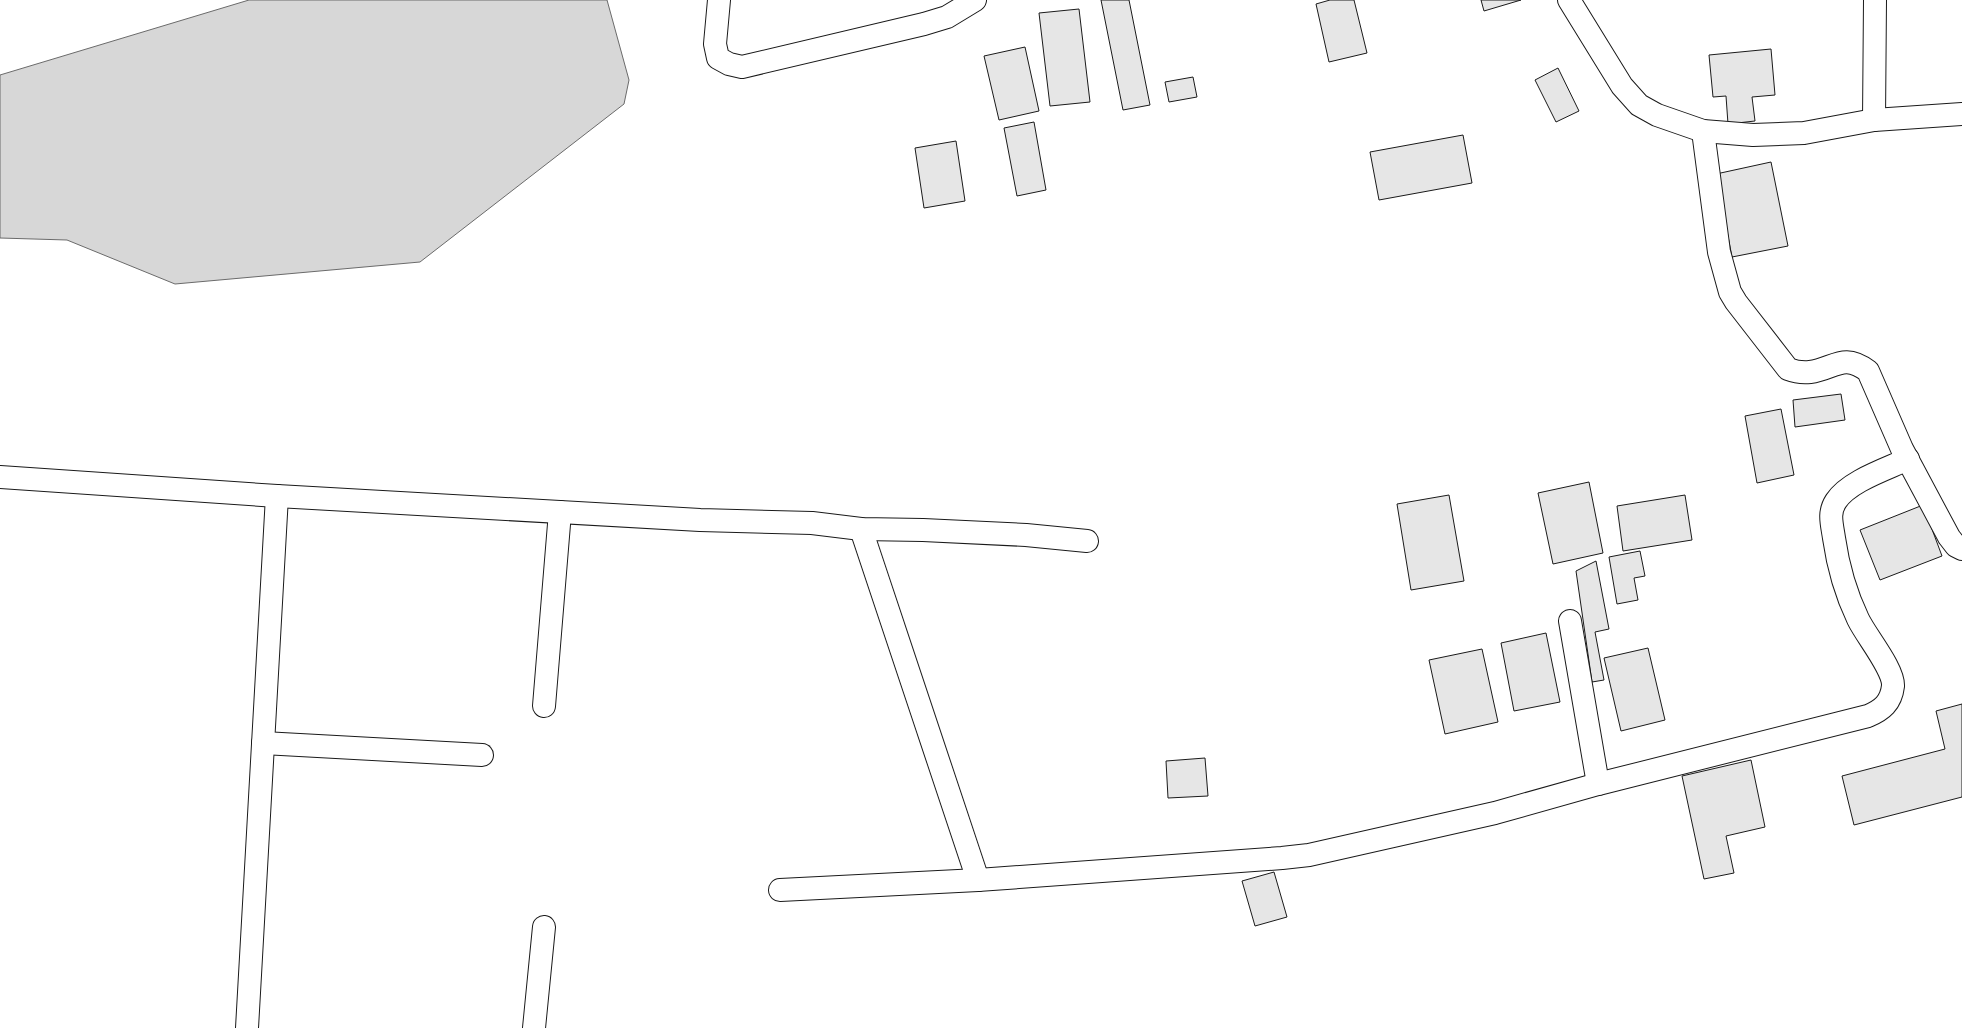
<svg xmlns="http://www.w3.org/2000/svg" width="1962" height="1028" font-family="'Fira Sans Condensed',sans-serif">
<rect width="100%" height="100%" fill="#fff"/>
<!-- water -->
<polygon fill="#d7d7d7" stroke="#6a6a6a" points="249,0 607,0 629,80 624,104 420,262 175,284 67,240 0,238 0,75"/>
<!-- building -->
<g fill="#e6e6e6" stroke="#1a1a1a">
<polygon points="1101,0 1129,0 1150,105 1123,110"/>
<polygon points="1330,0 1354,0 1367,53 1329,62 1316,4"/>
<polygon points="1481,0 1521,0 1484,11"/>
<polygon points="1079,9 1090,102 1050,106 1039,13"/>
<polygon points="1025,47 1039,111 999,120 984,56"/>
<polygon points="1771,49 1775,95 1752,97 1755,121 1728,124 1726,96 1713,97 1709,55"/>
<polygon points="1558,68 1579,111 1556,122 1535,80"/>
<polygon points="1193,77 1197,97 1169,102 1165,82"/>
<polygon points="1034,122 1046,190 1017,196 1004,128"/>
<polygon points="1463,135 1472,183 1379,200 1370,152"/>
<polygon points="956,141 965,201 924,208 915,148"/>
<polygon points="1771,162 1788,246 1732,257 1716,174"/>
<polygon points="1841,394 1845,420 1795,427 1793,400"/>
<polygon points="1781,409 1794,475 1757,483 1745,416"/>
<polygon points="1589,482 1603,553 1553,564 1538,493"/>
<polygon points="1449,495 1464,581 1411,590 1397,504"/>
<polygon points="1685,495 1692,540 1623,551 1617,506"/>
<polygon points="1923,505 1942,556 1880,580 1860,530"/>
<polygon points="1640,551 1645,576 1634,578 1638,600 1617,604 1609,557"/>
<polygon points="1596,561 1609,629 1595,632 1604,680 1592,682 1576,571"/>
<polygon points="1546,633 1560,702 1514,711 1501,643"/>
<polygon points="1648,648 1665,720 1621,731 1604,658"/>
<polygon points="1482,649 1498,722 1445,734 1429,660"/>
<polygon points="1962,704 1962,797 1854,825 1842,776 1945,749 1936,711"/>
<polygon points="1205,758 1208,796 1168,798 1166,761"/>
<polygon points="1751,760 1765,827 1726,836 1734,873 1704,879 1682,776"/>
<polygon points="1274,872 1287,917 1255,926 1242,881"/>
</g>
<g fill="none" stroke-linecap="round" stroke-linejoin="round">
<!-- minor casing -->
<g stroke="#1a1a1a" stroke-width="24">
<g id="minor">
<polyline points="719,0 715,44 718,58 729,64 742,67 924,24 947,17 975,0"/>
<polyline points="1569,0 1622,86 1639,105 1657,115 1703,131 1753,135 1804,133 1874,120 1962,114"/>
<polyline points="1874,120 1875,0"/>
<path d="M1703,131L1719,252L1730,292L1736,302L1788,369C1796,372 1802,373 1810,372C1834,369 1843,352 1868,371L1902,449L1949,537L1956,546L1962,549"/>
<polyline points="0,477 277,496 700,520 812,523 861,529 923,530 1026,535 1087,541"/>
<polyline points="861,529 978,880"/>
<polyline points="1570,621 1598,784"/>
<polyline points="544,706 560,512"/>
<polyline points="263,743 482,755"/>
<path d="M780,890L978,880L1282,858L1309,855L1495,813L1598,784L1868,716C1882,710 1891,703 1893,686C1894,669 1866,636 1858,619C1846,594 1838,566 1834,538C1832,524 1828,513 1836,501C1849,481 1887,469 1908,459"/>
<polyline points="247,1028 277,496"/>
<polyline points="534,1028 544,927"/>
</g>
</g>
<!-- minor -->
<use href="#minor" stroke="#fff" stroke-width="22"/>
</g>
</svg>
